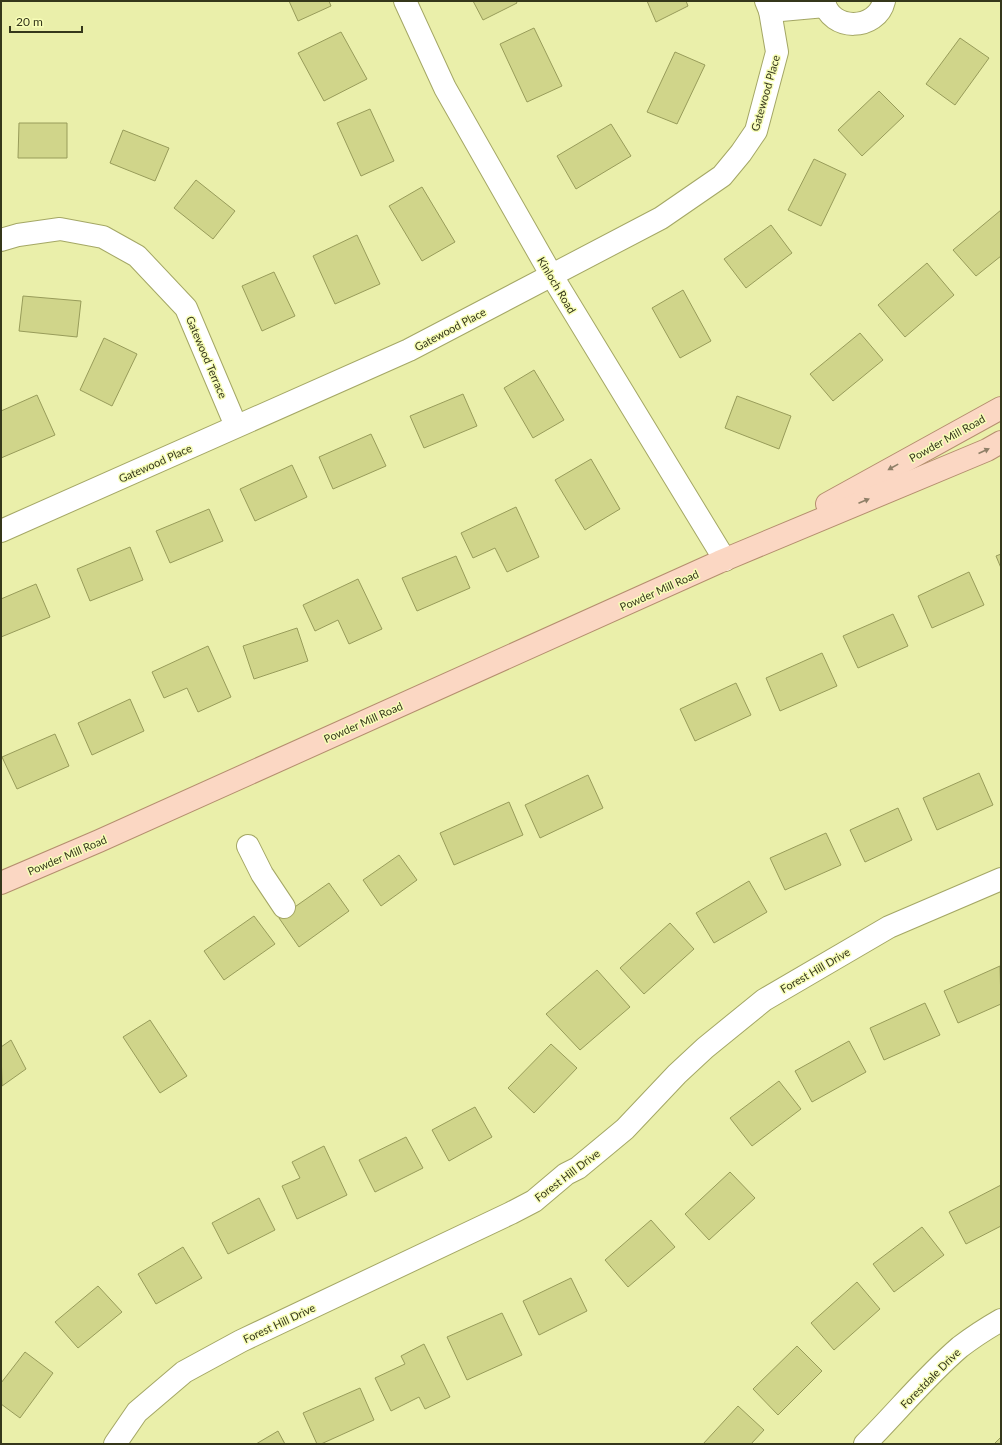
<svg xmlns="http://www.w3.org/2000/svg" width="1002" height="1445" font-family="Lato,sans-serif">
<rect width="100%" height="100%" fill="#eaefaa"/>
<!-- building -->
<g fill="#d0d58a" stroke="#989c5a">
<polygon points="289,1 329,1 331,6 298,21"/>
<polygon points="473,1 516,1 517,3 483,20"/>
<polygon points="647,1 686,1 688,6 656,22"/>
<polygon points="534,28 562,86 527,102 500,44"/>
<polygon points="341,32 367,79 324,101 298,53"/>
<polygon points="960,38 989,58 955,105 926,84"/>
<polygon points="675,52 705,65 677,124 647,112"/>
<polygon points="879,91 904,116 862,156 838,130"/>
<polygon points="370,109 394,161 361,176 337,123"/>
<polygon points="19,123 67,123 67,158 18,158"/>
<polygon points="611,124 631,156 576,189 557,156"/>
<polygon points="123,130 169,148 155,181 110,163"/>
<polygon points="814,159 846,174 821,226 788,210"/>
<polygon points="196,180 235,211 213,239 174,208"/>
<polygon points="422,187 455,242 422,261 389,206"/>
<polygon points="1001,210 1001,256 976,276 953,250"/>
<polygon points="771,225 792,253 746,288 724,259"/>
<polygon points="357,235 380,284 335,304 313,256"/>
<polygon points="927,263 954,295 905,337 878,305"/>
<polygon points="274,272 295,316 262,331 242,286"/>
<polygon points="683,290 711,341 680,358 652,308"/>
<polygon points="23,296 81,301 77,337 19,331"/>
<polygon points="860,333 883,360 833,401 810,374"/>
<polygon points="104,338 137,354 112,406 80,390"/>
<polygon points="534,370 564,420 533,438 504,388"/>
<polygon points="463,394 477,426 424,448 410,416"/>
<polygon points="37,395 55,435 1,458 1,411"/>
<polygon points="737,396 791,416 779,449 725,428"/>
<polygon points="371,434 386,466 333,489 319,457"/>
<polygon points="591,459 620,509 585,530 555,480"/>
<polygon points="292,465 307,497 255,521 240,489"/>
<polygon points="516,507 539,557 507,572 495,548 473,558 461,533"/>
<polygon points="209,509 223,541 170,563 156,531"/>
<polygon points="130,547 143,580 90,601 77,569"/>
<polygon points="1001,554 1001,568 996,556"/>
<polygon points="456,556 470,588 417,611 402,578"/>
<polygon points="969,572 984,605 932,628 918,596"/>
<polygon points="358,579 382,629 349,644 338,620 315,631 303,605"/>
<polygon points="36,584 50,617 1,637 1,599"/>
<polygon points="893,614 908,646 858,668 843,636"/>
<polygon points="297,628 308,661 254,679 243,646"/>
<polygon points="208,646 231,697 198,712 187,688 164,698 152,672"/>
<polygon points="822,653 837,686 780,711 766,678"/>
<polygon points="736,683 751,715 695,741 680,709"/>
<polygon points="130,699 144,731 92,755 78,723"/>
<polygon points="55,734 69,766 17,789 2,757"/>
<polygon points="979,773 993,805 937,830 923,798"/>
<polygon points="588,775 603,808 540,838 525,805"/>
<polygon points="509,802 523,835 454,865 440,833"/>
<polygon points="898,808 912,840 865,862 850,830"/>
<polygon points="826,833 841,865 785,890 770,858"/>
<polygon points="399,855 417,880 381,906 363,880"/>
<polygon points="749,881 767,912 714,943 696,913"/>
<polygon points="329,883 349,911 299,947 279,918"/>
<polygon points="254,916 275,944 224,980 204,951"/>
<polygon points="670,923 694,949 644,994 620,968"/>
<polygon points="1000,966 1001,1004 958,1023 944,991"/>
<polygon points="597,970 630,1007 580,1050 546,1014"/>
<polygon points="925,1003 940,1035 884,1060 870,1028"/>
<polygon points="150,1020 187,1076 160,1093 123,1037"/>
<polygon points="11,1040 26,1069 2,1086 1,1047"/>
<polygon points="849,1041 866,1072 812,1102 795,1071"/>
<polygon points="551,1044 577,1068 534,1113 508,1088"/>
<polygon points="779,1081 801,1109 752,1146 730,1118"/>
<polygon points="475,1107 492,1137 449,1161 432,1130"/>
<polygon points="406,1137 423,1168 375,1192 359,1160"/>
<polygon points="324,1146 347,1195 297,1219 282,1186 300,1178 292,1162"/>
<polygon points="730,1172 755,1198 709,1240 685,1214"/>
<polygon points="1001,1185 1001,1226 966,1244 949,1212"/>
<polygon points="259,1198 275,1230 228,1254 212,1223"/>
<polygon points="651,1220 675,1247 628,1287 605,1260"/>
<polygon points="922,1227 944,1255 894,1292 873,1264"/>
<polygon points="183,1247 202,1278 156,1304 138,1274"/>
<polygon points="571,1278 587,1311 539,1335 523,1301"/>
<polygon points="857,1282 880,1309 834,1350 811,1323"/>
<polygon points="98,1286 122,1312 78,1348 55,1322"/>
<polygon points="502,1313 522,1355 467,1380 447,1337"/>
<polygon points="424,1344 450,1397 425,1409 419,1397 391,1411 375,1378 405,1364 401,1356"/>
<polygon points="797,1346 822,1371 778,1415 753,1389"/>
<polygon points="25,1352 53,1373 20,1418 1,1404 1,1383"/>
<polygon points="360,1388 374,1420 321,1444 317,1444 303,1413"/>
<polygon points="738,1406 764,1430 751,1444 703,1444"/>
<polygon points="278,1431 285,1444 256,1444"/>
<polygon points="1001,1437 1001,1444 994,1444"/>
</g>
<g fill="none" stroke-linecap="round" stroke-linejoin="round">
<!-- minor casing -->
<g stroke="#a4a765" stroke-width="24">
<g id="minor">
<polyline points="405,1 445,88 552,276 725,560"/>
<path d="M824,1C830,32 877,31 884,1"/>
<polyline points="770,11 825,6"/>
<polyline points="1,240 18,235 60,229 103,237 137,256 186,308 236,426"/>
<polyline points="1,531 409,350 661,218 722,176 741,153 756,131 777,52 770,11 766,1"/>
<polyline points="248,846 262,874 284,907"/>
<polyline points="115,1444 137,1412 184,1372 241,1341 511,1213 534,1201 566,1174 578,1168 625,1129 677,1074 705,1048 764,1000 889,927 1001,879"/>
<path d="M865,1444C897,1412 926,1376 960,1347C973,1337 987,1328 1001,1320"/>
</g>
</g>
<!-- major casing -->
<g stroke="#b48e6e" stroke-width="24">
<g id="major">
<polyline points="827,504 1001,408"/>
<polyline points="1,883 99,841 719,562 987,450 1001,442"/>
</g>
</g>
<!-- minor -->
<use href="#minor" stroke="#fff" stroke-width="22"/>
<!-- major -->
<use href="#major" stroke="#fbd7c3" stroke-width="22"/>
</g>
<!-- one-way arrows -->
<defs><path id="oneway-solid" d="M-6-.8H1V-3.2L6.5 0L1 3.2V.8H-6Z"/></defs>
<g fill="#8e7f67">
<use href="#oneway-solid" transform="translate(984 451) rotate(-24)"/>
<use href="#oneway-solid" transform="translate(893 467) rotate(151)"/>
<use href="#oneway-solid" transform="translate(864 501) rotate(-23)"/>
</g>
<g text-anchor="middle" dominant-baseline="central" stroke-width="3" stroke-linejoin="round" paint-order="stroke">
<!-- street labels -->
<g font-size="11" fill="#35371b" stroke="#f7fdb7">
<text transform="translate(765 93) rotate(-74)">Gatewood Place</text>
<text transform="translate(557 285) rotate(59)">Kinloch Road</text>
<text transform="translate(450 329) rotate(-28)">Gatewood Place</text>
<text transform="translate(207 357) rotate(67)">Gatewood Terrace</text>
<text transform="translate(947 438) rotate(-29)">Powder Mill Road</text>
<text transform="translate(155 463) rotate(-24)">Gatewood Place</text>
<text transform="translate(659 590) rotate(-24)">Powder Mill Road</text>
<text transform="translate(363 722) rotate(-24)">Powder Mill Road</text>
<text transform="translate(67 855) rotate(-23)">Powder Mill Road</text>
<text transform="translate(815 970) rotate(-30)">Forest Hill Drive</text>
<text transform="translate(567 1175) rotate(-37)">Forest Hill Drive</text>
<text transform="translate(279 1323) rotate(-25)">Forest Hill Drive</text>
<text transform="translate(930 1378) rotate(-45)">Forestdale Drive</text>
</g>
</g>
<!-- border -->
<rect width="1002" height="1445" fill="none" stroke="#35371b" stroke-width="4"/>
<!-- scale -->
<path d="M10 26v6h72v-6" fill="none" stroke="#35371b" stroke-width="2"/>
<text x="16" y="26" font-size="12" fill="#35371b" stroke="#f7fdb7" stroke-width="3" paint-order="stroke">20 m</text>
</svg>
